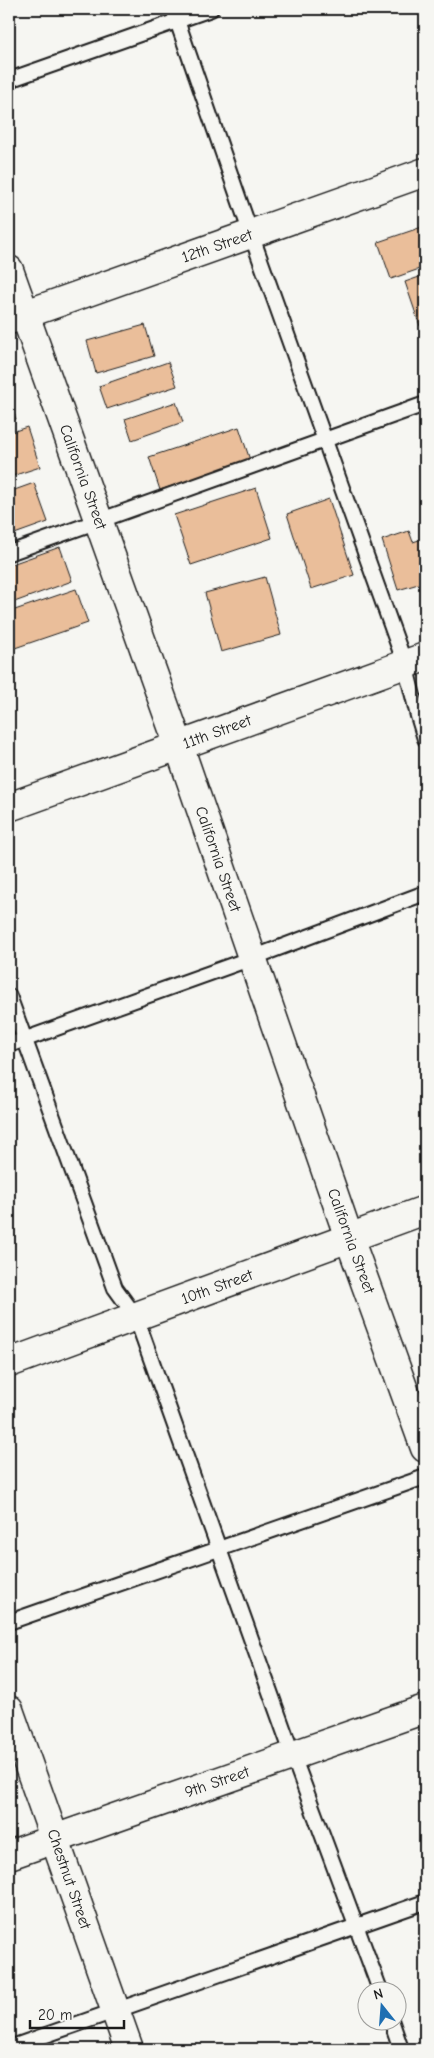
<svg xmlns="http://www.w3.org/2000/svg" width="434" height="2058" font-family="'Comic Neue',sans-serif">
<rect width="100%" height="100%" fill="#f6f6f2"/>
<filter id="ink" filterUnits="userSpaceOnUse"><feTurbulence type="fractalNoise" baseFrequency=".02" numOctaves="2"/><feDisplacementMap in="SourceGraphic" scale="10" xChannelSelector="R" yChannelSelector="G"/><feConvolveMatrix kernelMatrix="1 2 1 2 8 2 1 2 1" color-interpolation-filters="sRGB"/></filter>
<g filter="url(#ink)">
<!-- building -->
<g fill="#eabe9a" stroke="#1c1c1c">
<polygon points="425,226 425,267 391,279 378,242"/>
<polygon points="425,275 425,325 420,326 405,282"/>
<polygon points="145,325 154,356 96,373 87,341"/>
<polygon points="168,362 177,386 107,409 99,386"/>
<polygon points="9,398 16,419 9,422"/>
<polygon points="176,402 183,422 132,440 125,419"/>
<polygon points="27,427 40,467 9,477 9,433"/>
<polygon points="239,427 250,460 160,490 149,457"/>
<polygon points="34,483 48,522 9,536 9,492"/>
<polygon points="256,488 272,538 191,565 174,515"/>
<polygon points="329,499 354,575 311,589 287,514"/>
<polygon points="409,531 413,542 425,538 425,582 398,590 382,540"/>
<polygon points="60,547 72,581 9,604 9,565"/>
<polygon points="265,577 281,635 221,652 205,593"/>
<polygon points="76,589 88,623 9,650 9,612"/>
</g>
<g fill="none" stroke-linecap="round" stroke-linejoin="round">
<!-- lane casing -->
<g stroke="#1c1c1c" stroke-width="18">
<g id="lane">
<polyline points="173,9 251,234 405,664 418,716 425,739"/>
<polyline points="9,80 211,9"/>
<polyline points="9,553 425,404"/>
<polyline points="9,996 115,1288 136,1317 293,1756 380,1990"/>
<polyline points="9,1045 252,958 425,893"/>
<polyline points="9,1622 425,1477"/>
<polyline points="391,2020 401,2049"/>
<polyline points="9,2048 425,1902"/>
</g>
</g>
<!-- street casing -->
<g stroke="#1c1c1c" stroke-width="31">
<g id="street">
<polyline points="9,320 425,172"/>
<polyline points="9,1363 425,1210"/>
<polyline points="9,1855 425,1709"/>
</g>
</g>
<!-- secondary casing -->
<g stroke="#1c1c1c" stroke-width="31">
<g id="secondary">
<polyline points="9,270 179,746 349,1238 425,1448"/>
<polyline points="9,807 425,657"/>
<polyline points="9,1710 129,2049"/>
</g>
</g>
<!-- lane -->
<use href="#lane" stroke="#f6f6f2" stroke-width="14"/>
<!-- street -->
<use href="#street" stroke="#f6f6f2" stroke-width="28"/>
<!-- secondary -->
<use href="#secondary" stroke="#f6f6f2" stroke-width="28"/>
</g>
</g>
<g text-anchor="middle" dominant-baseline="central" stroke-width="5" stroke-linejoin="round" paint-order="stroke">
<!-- street labels -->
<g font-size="16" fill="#1c1c1c" stroke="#f6f6f2">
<text transform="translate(217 246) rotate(-19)">12th Street</text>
<text transform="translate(83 477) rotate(70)">California Street</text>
<text transform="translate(217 732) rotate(-20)">11th Street</text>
<text transform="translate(218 859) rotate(71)">California Street</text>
<text transform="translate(351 1241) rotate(70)">California Street</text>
<text transform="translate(217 1287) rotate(-20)">10th Street</text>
<text transform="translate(217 1782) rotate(-19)">9th Street</text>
<text transform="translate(69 1879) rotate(71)">Chestnut Street</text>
</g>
</g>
<!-- margin -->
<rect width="434" height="2058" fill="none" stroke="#f6f6f2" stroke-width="30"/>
<rect x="15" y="15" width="404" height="2028" fill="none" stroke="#1c1c1c" stroke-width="2" filter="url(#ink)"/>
<!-- north arrow -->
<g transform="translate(382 2006) rotate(343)"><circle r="24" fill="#f6f6f2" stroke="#9f9f9c"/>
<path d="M0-4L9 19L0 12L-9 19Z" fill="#1f6fb2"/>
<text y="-8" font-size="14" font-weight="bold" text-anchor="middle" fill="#1c1c1c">N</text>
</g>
<!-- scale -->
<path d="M30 2020v8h94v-8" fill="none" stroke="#1c1c1c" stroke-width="2.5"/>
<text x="38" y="2020" font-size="15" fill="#1c1c1c" stroke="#f6f6f2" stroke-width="4" paint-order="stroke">20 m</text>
</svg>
